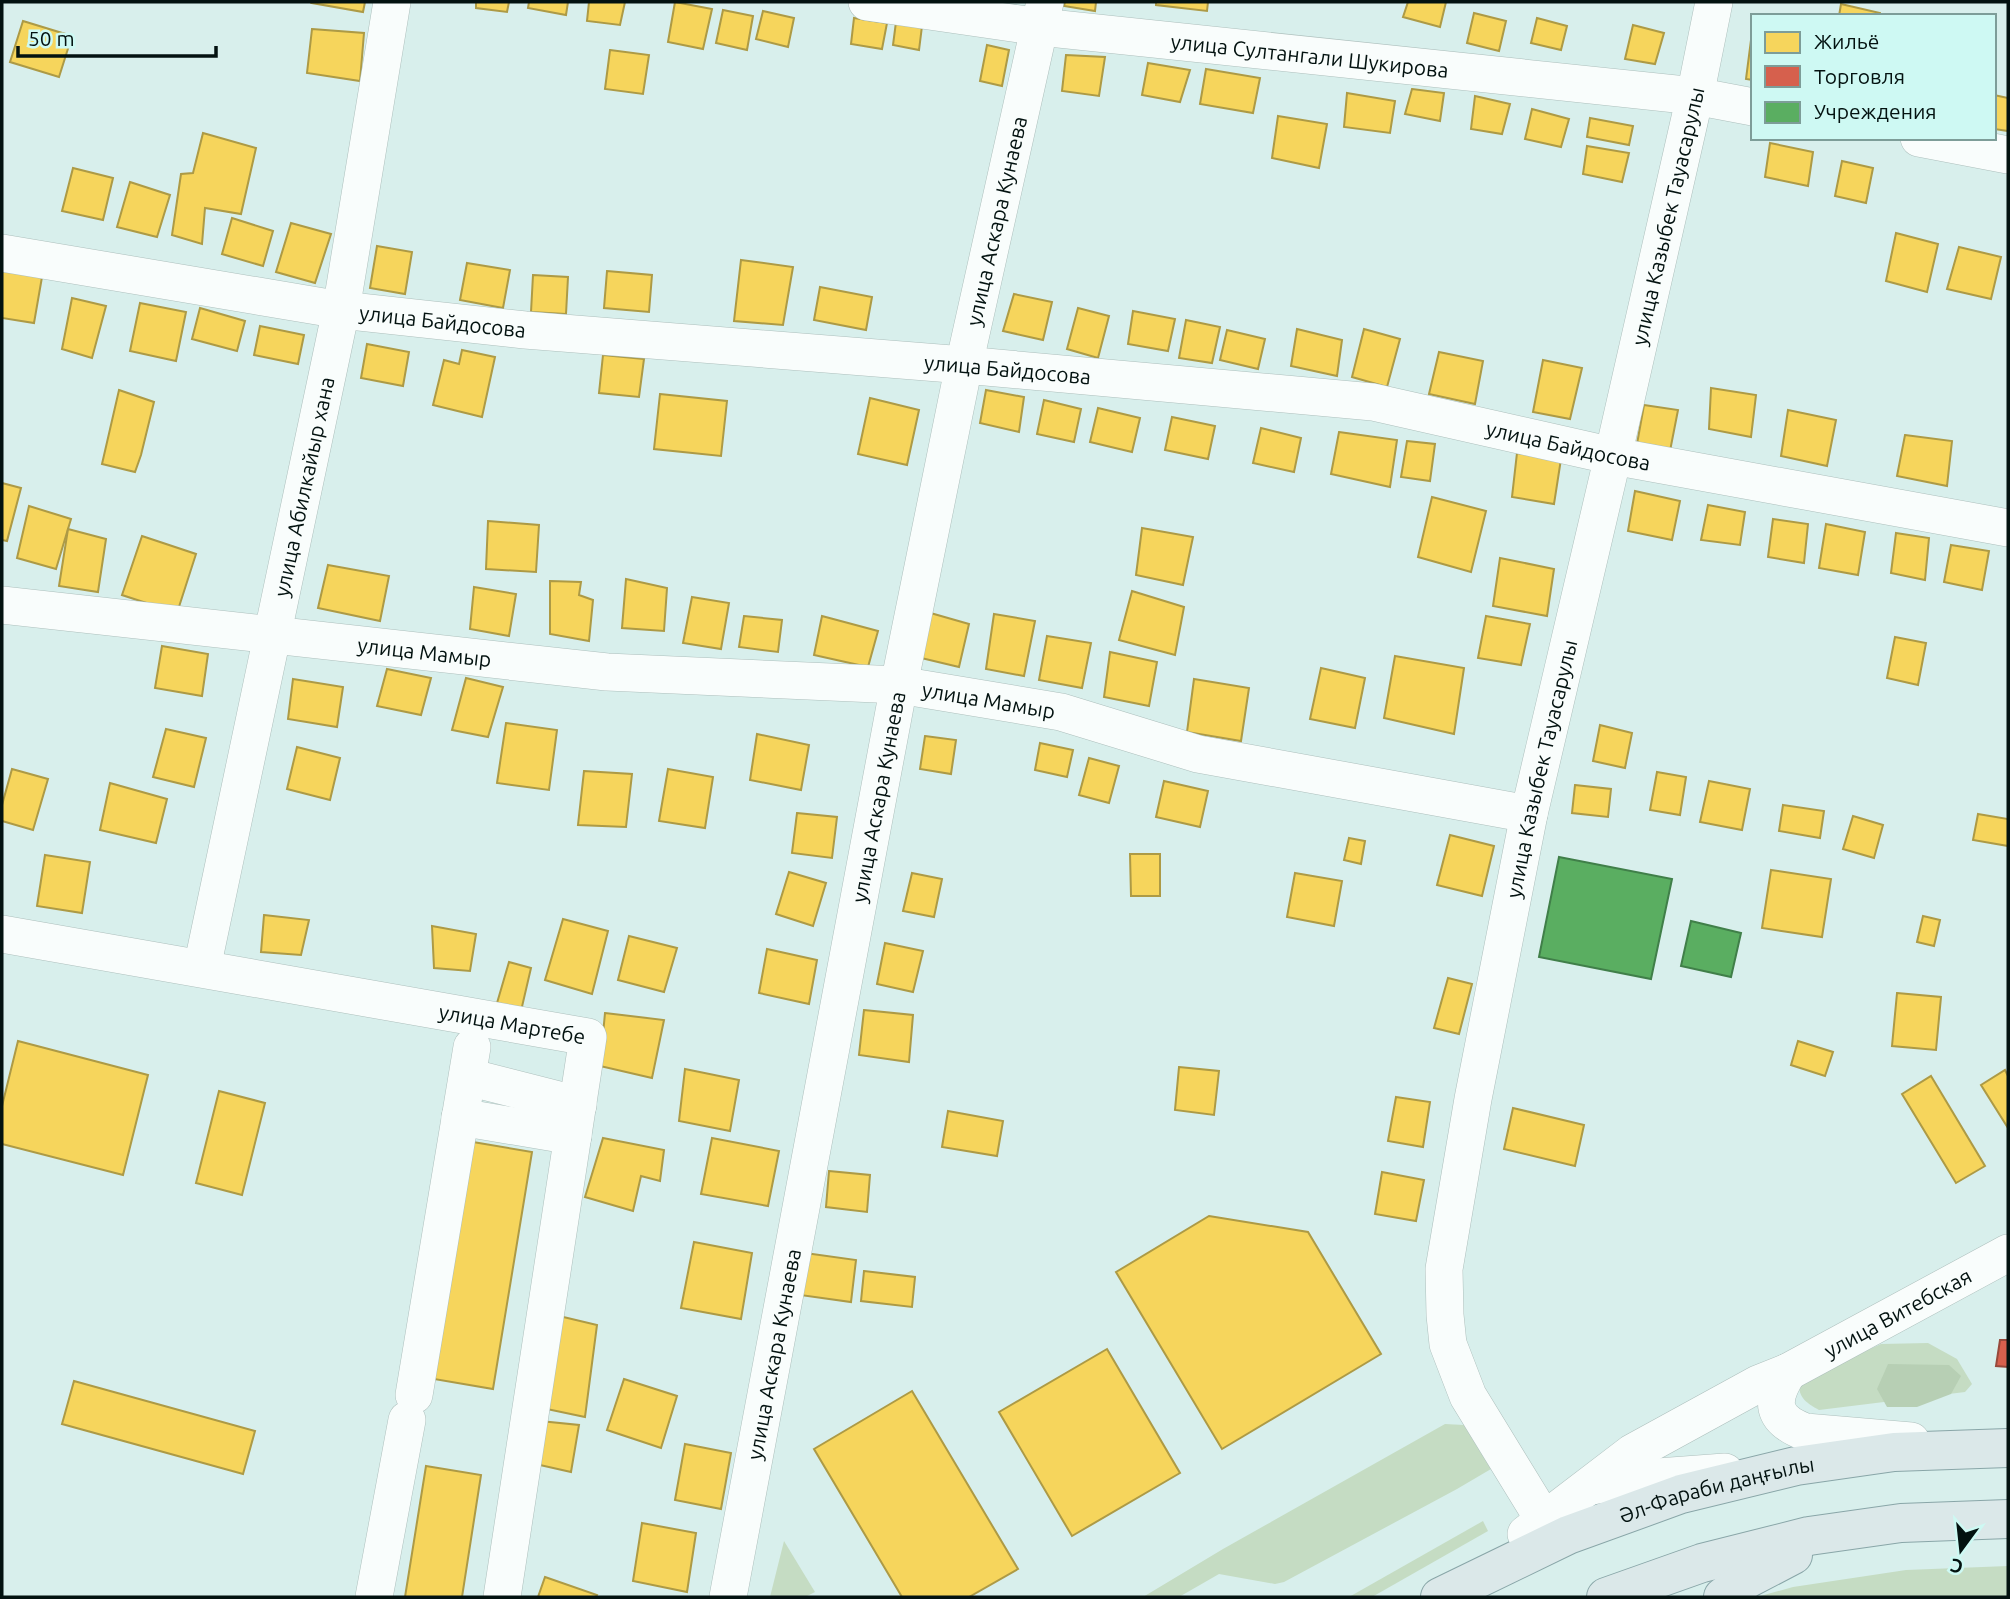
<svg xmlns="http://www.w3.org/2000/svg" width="2010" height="1599" font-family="Ubuntu,sans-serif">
<rect width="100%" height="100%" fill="#d8efec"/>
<!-- green -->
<g fill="#c5dcc3">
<path d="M1928,1343L1957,1359L1972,1384L1965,1392L1819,1410C1808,1404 1797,1397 1800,1384L1817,1373L1881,1344Z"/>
<polygon points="1445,1424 1464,1425 1491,1469 1457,1489 1284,1582 1275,1584 1219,1574 1179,1597 1143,1597 1223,1549"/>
<polygon points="1483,1521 1488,1531 1372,1597 1349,1597"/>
<polygon points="784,1541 815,1592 805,1597 770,1597"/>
<polygon points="2008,1566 2008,1597 1757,1597 1793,1587 1906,1570"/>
</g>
<!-- forest -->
<polygon fill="#b7cfb4" points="1888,1364 1949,1365 1961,1376 1951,1394 1917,1407 1887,1407 1877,1389"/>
<!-- homes -->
<g fill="#f6d55c" stroke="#ad9a45" stroke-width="2">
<polygon points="313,2 365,2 363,12 312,3"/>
<polygon points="476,2 509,2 507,12 476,8"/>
<polygon points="529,2 568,2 566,15 528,8"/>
<polygon points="589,2 625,2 620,25 587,21"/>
<polygon points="675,2 712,9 703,49 668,42"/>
<polygon points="1065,2 1096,2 1095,11 1064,6"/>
<polygon points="1156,2 1208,2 1207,11 1156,5"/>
<polygon points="1408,2 1446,2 1440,27 1403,17"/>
<polygon points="1841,4 1880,13 1880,16 1839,16"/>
<polygon points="723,10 753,16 747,50 716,43"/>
<polygon points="763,11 794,18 788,47 756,39"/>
<polygon points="1474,13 1506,21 1499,51 1467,43"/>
<polygon points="854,18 887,23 882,49 851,44"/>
<polygon points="1537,18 1567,26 1561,50 1531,43"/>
<polygon points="23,21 72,36 59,77 10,62"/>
<polygon points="896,22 922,26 919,50 893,45"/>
<polygon points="1633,25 1664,33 1655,64 1625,59"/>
<polygon points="312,29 364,33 360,81 307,73"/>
<polygon points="1751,40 1753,40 1753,80 1746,79"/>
<polygon points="987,45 1009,50 1002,86 980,81"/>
<polygon points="610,50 649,55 643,94 605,89"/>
<polygon points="1066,55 1105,57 1099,96 1062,91"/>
<polygon points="1148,63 1190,70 1180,102 1142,95"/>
<polygon points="1206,69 1260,78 1253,113 1200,104"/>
<polygon points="1412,89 1444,93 1440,121 1405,114"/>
<polygon points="1347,93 1395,101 1390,133 1344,127"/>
<polygon points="1994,95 2008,98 2008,131 1994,129"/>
<polygon points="1475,96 1510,104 1502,134 1471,129"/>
<polygon points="1532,109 1569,119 1561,147 1525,139"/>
<polygon points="1278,116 1327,124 1319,168 1272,158"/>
<polygon points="1590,118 1633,126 1629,145 1587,137"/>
<polygon points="203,133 256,148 241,214 205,208 202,244 172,235 181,174 193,173"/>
<polygon points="1770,143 1813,152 1808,186 1765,177"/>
<polygon points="1587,146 1629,153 1622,182 1583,174"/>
<polygon points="1842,161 1873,168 1866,203 1835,196"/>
<polygon points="73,168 113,178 103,220 62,211"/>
<polygon points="130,182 170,195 157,237 117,227"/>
<polygon points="232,218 273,231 263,266 222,254"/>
<polygon points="291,223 331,234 315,283 276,272"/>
<polygon points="1896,233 1938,244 1927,292 1886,281"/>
<polygon points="377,246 412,252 405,294 370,288"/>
<polygon points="1959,247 2001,257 1991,299 1947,289"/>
<polygon points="741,260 793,267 783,325 734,321"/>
<polygon points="467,263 510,270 503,308 460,300"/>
<polygon points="2,270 42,277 34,323 2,318"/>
<polygon points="607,271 652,275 649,312 604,308"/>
<polygon points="533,275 568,277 566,314 531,312"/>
<polygon points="820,287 872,297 866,330 814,320"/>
<polygon points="1014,294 1052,302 1043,340 1003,331"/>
<polygon points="72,298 106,306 92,358 62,349"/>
<polygon points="140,303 186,312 176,361 130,351"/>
<polygon points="200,308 245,321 237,351 192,339"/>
<polygon points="1078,308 1109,316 1098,358 1067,349"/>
<polygon points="1133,311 1175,319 1168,351 1128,344"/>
<polygon points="1186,320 1220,327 1212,363 1179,358"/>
<polygon points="260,326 304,335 298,364 254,355"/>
<polygon points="1297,329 1342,340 1337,376 1291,366"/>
<polygon points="1364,329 1400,339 1387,387 1352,377"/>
<polygon points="1227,330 1265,339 1258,369 1220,360"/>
<polygon points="367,344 409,352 403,386 361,378"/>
<polygon points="462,350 495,357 482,417 433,405 444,360 459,364"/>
<polygon points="1439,352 1483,361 1475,404 1429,394"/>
<polygon points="603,355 644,359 639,397 599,393"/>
<polygon points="1543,360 1582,368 1570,419 1533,412"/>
<polygon points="1711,388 1756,395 1751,437 1709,429"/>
<polygon points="119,390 154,402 141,455 135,472 102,464"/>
<polygon points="986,390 1024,397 1019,432 980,423"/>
<polygon points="660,394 727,401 721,456 654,449"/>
<polygon points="870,398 919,410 907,465 858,454"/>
<polygon points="1044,400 1081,409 1074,442 1037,434"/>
<polygon points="1644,405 1678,410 1670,451 1637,444"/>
<polygon points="1098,408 1140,418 1132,452 1090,442"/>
<polygon points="1788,410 1836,420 1827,466 1781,456"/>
<polygon points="1172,417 1215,426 1208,459 1165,450"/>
<polygon points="1261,428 1301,438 1294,472 1253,463"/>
<polygon points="1339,432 1397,440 1390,487 1331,474"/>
<polygon points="1905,435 1952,441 1947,486 1897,476"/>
<polygon points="1407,441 1435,444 1430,481 1401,477"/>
<polygon points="1517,453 1561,459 1554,504 1512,497"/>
<polygon points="2,483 21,488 7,541 2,540"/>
<polygon points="1635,491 1680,501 1672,540 1628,531"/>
<polygon points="1432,497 1486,511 1471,572 1418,557"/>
<polygon points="1708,505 1745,512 1740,545 1701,540"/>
<polygon points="29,506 71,519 56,569 17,558"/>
<polygon points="1773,519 1808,524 1804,563 1768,557"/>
<polygon points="488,521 539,525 536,572 486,569"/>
<polygon points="1826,524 1865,532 1858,575 1819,568"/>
<polygon points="1142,528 1193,537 1183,585 1136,575"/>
<polygon points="68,529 106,539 98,592 59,586"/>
<polygon points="1896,533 1929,538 1925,580 1891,573"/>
<polygon points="142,536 196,554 177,613 122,595"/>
<polygon points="1951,545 1989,551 1982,590 1944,582"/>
<polygon points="1500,558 1554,569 1547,616 1493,606"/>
<polygon points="328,565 389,576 380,621 318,608"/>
<polygon points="626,579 667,588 664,631 622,628"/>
<polygon points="550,581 581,582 579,595 593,600 589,641 550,634"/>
<polygon points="474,587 516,594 509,636 470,629"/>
<polygon points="1132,591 1184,607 1175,655 1119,640"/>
<polygon points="692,597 729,603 721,649 683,643"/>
<polygon points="927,612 969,624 959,667 917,657"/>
<polygon points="994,614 1035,621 1024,676 986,669"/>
<polygon points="744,616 782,620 778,652 739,647"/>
<polygon points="822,616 878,631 868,667 814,655"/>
<polygon points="1486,616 1530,624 1521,665 1478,658"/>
<polygon points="1047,636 1091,643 1082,688 1039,680"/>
<polygon points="1895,637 1926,643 1918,685 1887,678"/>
<polygon points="162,646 208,654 202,696 155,688"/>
<polygon points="1110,652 1157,662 1149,706 1104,697"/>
<polygon points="1395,656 1464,668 1454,734 1384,718"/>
<polygon points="1321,668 1365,678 1355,728 1310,719"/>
<polygon points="387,669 431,678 421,715 377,706"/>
<polygon points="466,678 503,687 488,737 452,730"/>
<polygon points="293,679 343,687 337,727 288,719"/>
<polygon points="1194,679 1249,688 1241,741 1187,732"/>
<polygon points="506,723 557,730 549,790 497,783"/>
<polygon points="1600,725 1632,733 1625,768 1593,761"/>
<polygon points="166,729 206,738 194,787 153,777"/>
<polygon points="757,734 809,745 801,790 750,780"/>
<polygon points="925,736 956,740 951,774 920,769"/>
<polygon points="1040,743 1073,750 1067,777 1035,770"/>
<polygon points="297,747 340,758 330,800 287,789"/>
<polygon points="1089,758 1119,766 1109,803 1079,795"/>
<polygon points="12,769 48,779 33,830 2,821 2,805"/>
<polygon points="668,769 713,777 705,828 659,821"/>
<polygon points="584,771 632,774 626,827 578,825"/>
<polygon points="1657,772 1686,777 1680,815 1650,810"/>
<polygon points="1164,781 1208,791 1200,827 1156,817"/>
<polygon points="1709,781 1750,789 1742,830 1700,822"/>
<polygon points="110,783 167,799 156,843 100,830"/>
<polygon points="1575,785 1611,789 1608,817 1572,813"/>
<polygon points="1783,805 1824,811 1820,838 1779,831"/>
<polygon points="797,813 837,817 832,858 792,853"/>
<polygon points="1978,814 2008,819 2008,846 1973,840"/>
<polygon points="1853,816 1883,825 1874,858 1843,849"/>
<polygon points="1450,835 1494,846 1482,896 1437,885"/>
<polygon points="1349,838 1365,841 1361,864 1344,860"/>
<polygon points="1130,854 1160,854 1160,896 1131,896"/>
<polygon points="45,855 90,862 82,913 37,906"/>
<polygon points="1771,870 1831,879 1822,937 1762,928"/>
<polygon points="789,872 826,883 813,926 776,914"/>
<polygon points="912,873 942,879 934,917 903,911"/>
<polygon points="1295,873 1342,881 1334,926 1287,917"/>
<polygon points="264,915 309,920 301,955 261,952"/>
<polygon points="1923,916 1940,920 1934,946 1917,942"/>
<polygon points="563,919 608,931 592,994 545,980"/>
<polygon points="432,926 476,934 470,971 434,968"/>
<polygon points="629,936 677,948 664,992 618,980"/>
<polygon points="885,943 923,951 913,992 877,984"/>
<polygon points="767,949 817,960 809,1004 759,993"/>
<polygon points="509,962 531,968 521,1011 497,1003"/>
<polygon points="1448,978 1472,984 1459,1034 1434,1028"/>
<polygon points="1897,993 1941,997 1936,1050 1892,1046"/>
<polygon points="864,1010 913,1015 909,1062 859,1055"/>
<polygon points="605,1013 664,1020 652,1078 600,1066"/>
<polygon points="18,1041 148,1075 123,1175 2,1144 2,1106"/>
<polygon points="1798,1041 1833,1052 1825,1076 1791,1065"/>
<polygon points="1179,1067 1219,1071 1214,1115 1175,1110"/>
<polygon points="685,1069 739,1080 730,1131 679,1121"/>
<polygon points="2005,1070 2008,1076 2008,1128 1981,1085"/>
<polygon points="1931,1076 1985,1166 1956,1183 1902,1094"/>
<polygon points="219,1091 265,1103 242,1195 196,1183"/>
<polygon points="1396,1097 1430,1102 1423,1147 1388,1141"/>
<polygon points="1513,1108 1584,1125 1575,1166 1504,1149"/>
<polygon points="948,1111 1003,1121 997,1156 942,1147"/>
<polygon points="603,1138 664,1150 660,1181 641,1176 633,1211 585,1197"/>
<polygon points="712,1138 779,1151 768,1206 701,1194"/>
<polygon points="473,1142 532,1152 493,1389 434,1379"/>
<polygon points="829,1171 870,1175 867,1212 826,1207"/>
<polygon points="1382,1172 1424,1180 1416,1221 1375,1214"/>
<polygon points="1209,1216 1308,1232 1381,1354 1222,1449 1116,1272"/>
<polygon points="694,1242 752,1253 741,1319 681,1308"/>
<polygon points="798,1252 856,1260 851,1302 793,1294"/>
<polygon points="864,1271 915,1277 912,1307 861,1301"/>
<polygon points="555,1315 597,1325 585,1417 542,1408"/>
<polygon points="1107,1349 1180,1473 1072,1536 999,1412"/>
<polygon points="624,1379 677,1396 661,1448 607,1430"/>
<polygon points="74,1381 255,1431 243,1474 62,1424"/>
<polygon points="912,1391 1018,1569 969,1597 902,1597 814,1449"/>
<polygon points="540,1421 579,1425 571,1472 531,1463"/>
<polygon points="685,1444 731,1453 721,1509 675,1500"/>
<polygon points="426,1466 481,1475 462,1597 405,1597"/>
<polygon points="642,1523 696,1533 687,1592 633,1581"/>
<polygon points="545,1577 597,1595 596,1597 538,1597"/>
</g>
<!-- shops -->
<polygon fill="#d6604d" stroke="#97493b" stroke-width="2" points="2000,1340 2008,1340 2008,1367 1996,1366"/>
<!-- public -->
<g fill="#5aae61" stroke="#407f49" stroke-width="2">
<polygon points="1559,857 1672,879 1651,979 1539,957"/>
<polygon points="1691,921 1741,933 1731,977 1681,966"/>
</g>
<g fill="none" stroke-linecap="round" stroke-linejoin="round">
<!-- minor casing -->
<g stroke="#adbfbc" stroke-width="38">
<g id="minor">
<path id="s1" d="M867,2L1040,27L1695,96L1753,107"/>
<polyline points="1919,138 2008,155"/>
<path id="s2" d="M2,253L341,310L525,330L964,365L1373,402L1613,456L2008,528"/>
<path id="s3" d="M2,605L607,672L899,685L1061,712L1198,754L1529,814"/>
<path id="s4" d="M2,934L588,1037L502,1597"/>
<path id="s5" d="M202,968L341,310L392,2"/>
<polyline points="468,1077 578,1105"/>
<polyline points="460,1117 573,1136"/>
<path d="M1788,1372C1770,1401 1771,1419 1805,1432L1911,1441"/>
<polyline points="414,1395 472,1047"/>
<polyline points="1592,1486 1631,1479 1725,1472"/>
<path id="s6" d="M1544,1520L1468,1396L1448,1344L1445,1315L1444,1269L1473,1099L1529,814L1613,456L1695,96L1714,2"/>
<path id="s7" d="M1526,1534L1632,1453L1758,1384L1788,1372L2008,1253"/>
<polyline points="374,1597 407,1420"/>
<path id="s8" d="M728,1597L899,685L964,365L1045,2"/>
</g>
</g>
<!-- major casing -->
<g stroke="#89a6a8" stroke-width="40">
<g id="major">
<path id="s9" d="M1440,1597L1568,1535L1681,1494L1796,1466L1894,1452L2008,1448"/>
<polyline points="1606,1597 1702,1563 1809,1536 1901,1523 2008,1519"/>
<polyline points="1723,1597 1747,1579 1793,1555"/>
</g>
</g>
<!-- minor -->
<use href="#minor" stroke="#f9fdfc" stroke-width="37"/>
<!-- major -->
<use href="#major" stroke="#dbe8e9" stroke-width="38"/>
</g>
<g text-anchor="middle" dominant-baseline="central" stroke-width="7" stroke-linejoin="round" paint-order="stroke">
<!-- street labels -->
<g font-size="21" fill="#031210" stroke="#cef9f3">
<text stroke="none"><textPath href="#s1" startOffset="446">улица Султангали Шукирова</textPath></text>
<text stroke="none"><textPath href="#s6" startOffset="1353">улица Казыбек Тауасарулы</textPath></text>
<text stroke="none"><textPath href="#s8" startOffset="1402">улица Аскара Кунаева</textPath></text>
<text stroke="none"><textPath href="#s2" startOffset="446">улица Байдосова</textPath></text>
<text stroke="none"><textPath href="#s2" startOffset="1013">улица Байдосова</textPath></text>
<text stroke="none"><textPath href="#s2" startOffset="1580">улица Байдосова</textPath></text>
<text stroke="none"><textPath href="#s5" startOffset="492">улица Абилкайыр хана</textPath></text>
<text stroke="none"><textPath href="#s3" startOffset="425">улица Мамыр</textPath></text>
<text stroke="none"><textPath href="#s3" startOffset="992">улица Мамыр</textPath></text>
<text stroke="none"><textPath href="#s6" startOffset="786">улица Казыбек Тауасарулы</textPath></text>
<text stroke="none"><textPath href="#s8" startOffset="814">улица Аскара Кунаева</textPath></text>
<text stroke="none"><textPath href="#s4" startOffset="518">улица Мартебе</textPath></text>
<text stroke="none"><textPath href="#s7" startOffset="434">улица Витебская</textPath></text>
<text stroke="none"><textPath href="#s8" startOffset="247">улица Аскара Кунаева</textPath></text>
<text stroke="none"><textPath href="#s9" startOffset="298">Әл-Фараби даңғылы</textPath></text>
</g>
</g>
<!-- border -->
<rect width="2010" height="1599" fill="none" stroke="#031210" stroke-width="7"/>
<!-- legend -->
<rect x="1751" y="14" width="245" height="126" fill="#cef9f3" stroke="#7d9d98" stroke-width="2"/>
<rect x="1765" y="32" width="35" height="21" fill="#f6d55c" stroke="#7d9d98" stroke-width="2"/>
<text x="1814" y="49" font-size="21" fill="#031210">Жильё</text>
<rect x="1765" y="66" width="35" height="21" fill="#d6604d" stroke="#7d9d98" stroke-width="2"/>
<text x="1814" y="84" font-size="21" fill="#031210">Торговля</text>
<rect x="1765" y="102" width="35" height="21" fill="#5aae61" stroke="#7d9d98" stroke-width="2"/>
<text x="1814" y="119" font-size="21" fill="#031210">Учреждения</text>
<!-- north arrow -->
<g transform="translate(1961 1550) rotate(195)" stroke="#cef9f3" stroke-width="5" paint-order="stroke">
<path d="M0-5L12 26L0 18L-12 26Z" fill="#031210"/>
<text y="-10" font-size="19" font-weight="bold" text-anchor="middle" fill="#031210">С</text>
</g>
<!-- scale -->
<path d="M18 46v10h198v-10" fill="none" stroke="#031210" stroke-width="3.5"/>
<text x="28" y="46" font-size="21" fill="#031210" stroke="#cef9f3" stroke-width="5" paint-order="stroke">50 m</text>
</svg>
